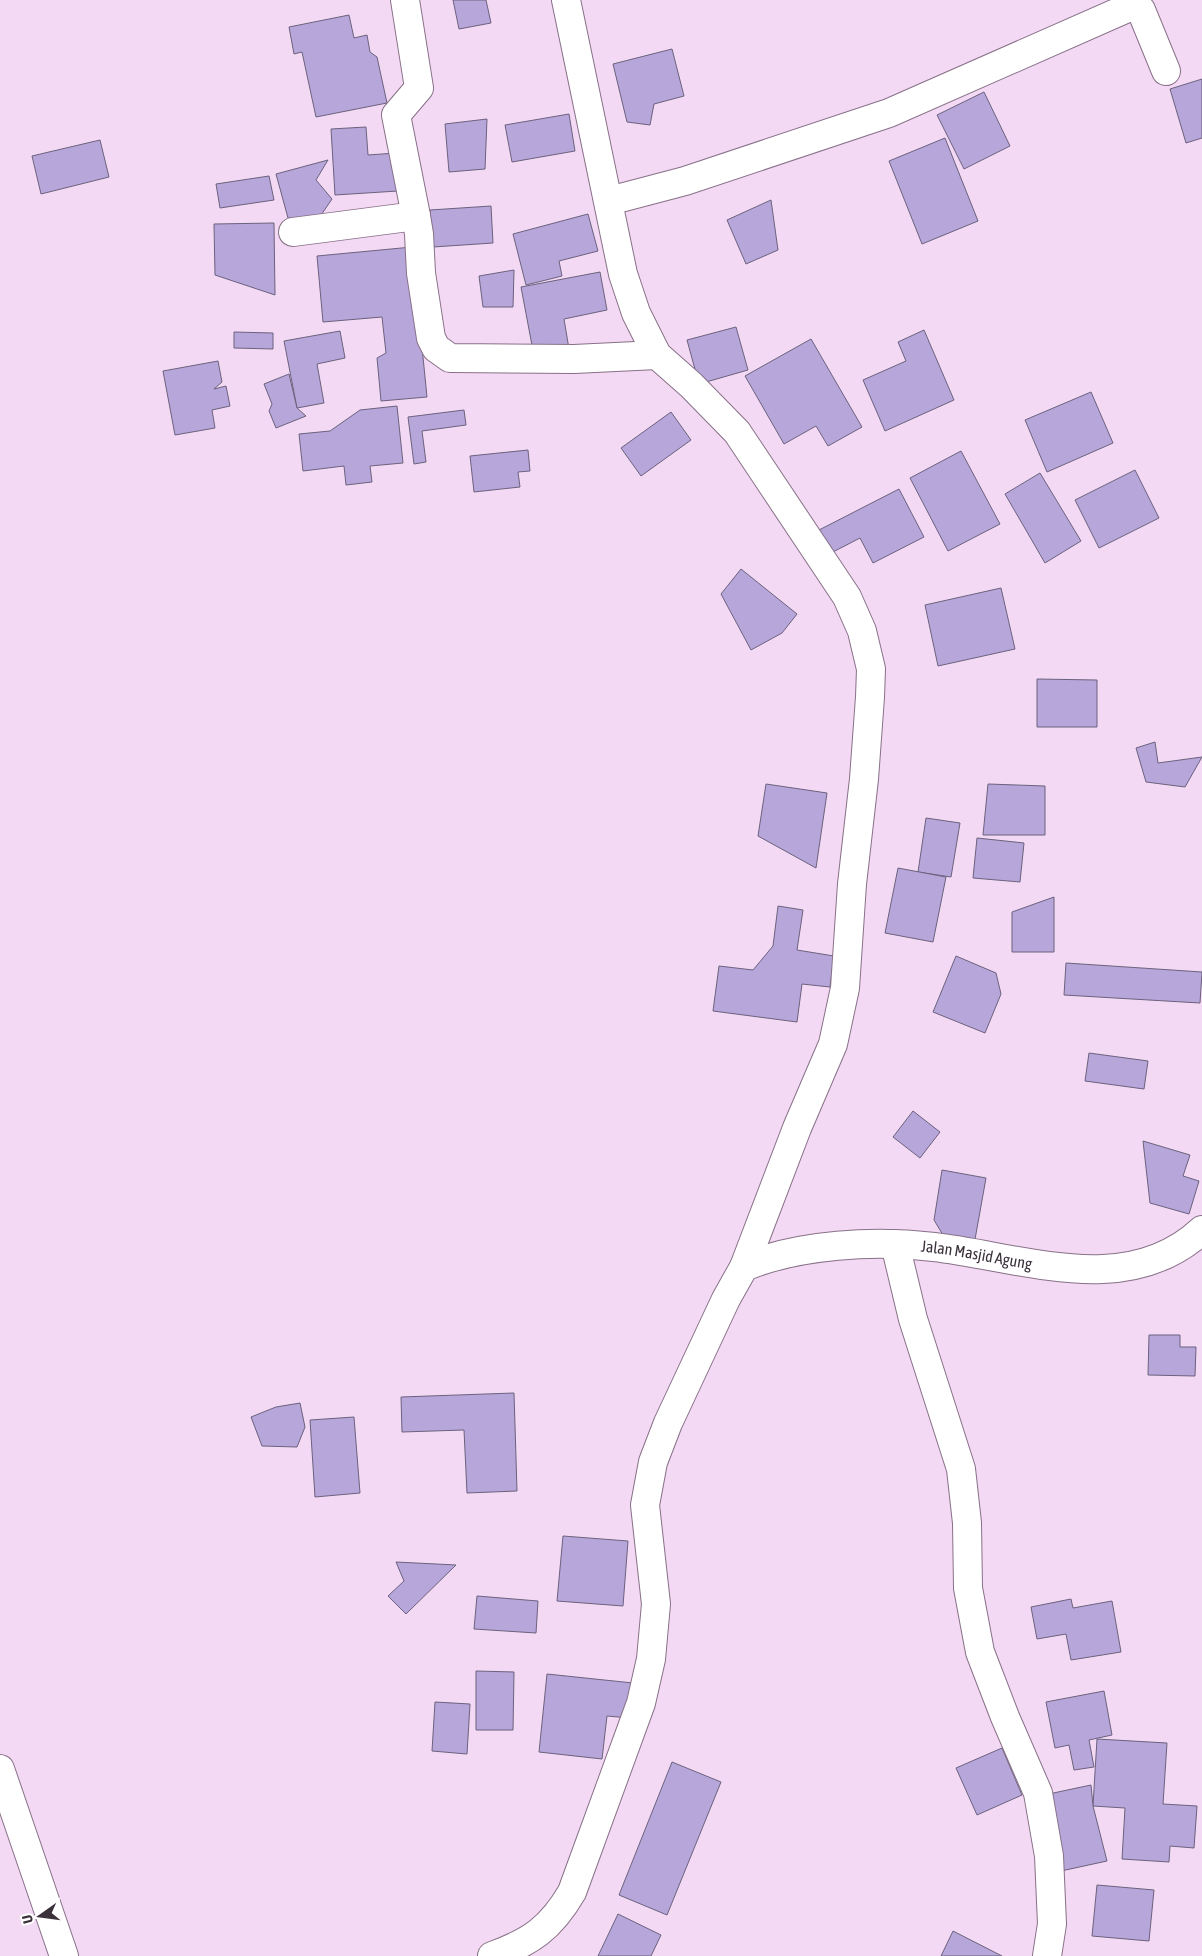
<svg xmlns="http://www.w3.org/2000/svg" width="1202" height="1956" viewBox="0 0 1202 1956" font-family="'Asap Condensed',sans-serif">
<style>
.building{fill:#b7a6d9;stroke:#6b627e}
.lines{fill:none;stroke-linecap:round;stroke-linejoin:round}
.street-casing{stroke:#887188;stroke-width:30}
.street{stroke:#fff;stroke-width:28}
.labels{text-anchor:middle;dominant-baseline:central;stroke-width:4;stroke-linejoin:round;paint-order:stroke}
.street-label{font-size:16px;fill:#3b313b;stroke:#fff}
</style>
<rect width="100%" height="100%" fill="#f3d9f4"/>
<g class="building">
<polygon points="453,0 486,0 491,23 459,29"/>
<polygon points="349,15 354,38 367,35 370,52 377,57 387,103 316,117 302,52 294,54 289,27"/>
<polygon points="672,49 684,96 654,104 650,125 627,122 613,64"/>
<polygon points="1202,79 1202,138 1186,143 1170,89"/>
<polygon points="984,92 1010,146 964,169 937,115"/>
<polygon points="569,114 575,151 512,162 505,125"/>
<polygon points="487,119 485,169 449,172 445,124"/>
<polygon points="366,127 368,155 396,153 398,191 335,195 331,129"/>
<polygon points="945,138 978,221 922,244 889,161"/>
<polygon points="100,140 109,177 41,194 32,156"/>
<polygon points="328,160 316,180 332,199 317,221 288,218 276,174"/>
<polygon points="269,176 274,200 220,208 216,184"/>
<polygon points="771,200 778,250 746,264 727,220"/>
<polygon points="491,206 493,243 433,247 430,210"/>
<polygon points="588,214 598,251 559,261 562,276 526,285 513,234"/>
<polygon points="274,223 275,295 215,275 214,224"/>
<polygon points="412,247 427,397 381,401 377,358 386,353 382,317 323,322 317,256"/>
<polygon points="514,270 513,307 483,307 479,276"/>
<polygon points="600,272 607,310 564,319 569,349 534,356 521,287"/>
<polygon points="736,327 748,370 699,384 687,340"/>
<polygon points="924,330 954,400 885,431 863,380 906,361 898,342"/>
<polygon points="340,331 345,358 317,364 324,403 297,408 284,341"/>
<polygon points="234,332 273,333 273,349 234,348"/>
<polygon points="811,339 862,427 828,446 816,426 784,444 745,376"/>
<polygon points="218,361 222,382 214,389 226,386 230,406 212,410 215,428 175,435 163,371"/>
<polygon points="289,374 297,408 306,416 276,428 269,411 272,404 264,384"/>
<polygon points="1091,392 1113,443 1047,472 1025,420"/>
<polygon points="397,406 403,463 370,466 372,482 346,485 344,466 303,471 299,434 330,431 360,410"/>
<polygon points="464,410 466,425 422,431 426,462 414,464 408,417"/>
<polygon points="671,412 691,440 641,476 621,448"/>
<polygon points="528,450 530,471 518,472 520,487 474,492 470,456"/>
<polygon points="961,451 1000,524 948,551 910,478"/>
<polygon points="1135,470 1159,518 1099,548 1075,500"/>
<polygon points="1040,473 1081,541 1045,563 1005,494"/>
<polygon points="899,489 924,537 873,563 860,538 831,553 819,530"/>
<polygon points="741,569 797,614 782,633 751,650 721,594"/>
<polygon points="1001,588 1015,649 938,666 925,605"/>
<polygon points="1037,679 1097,680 1097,727 1037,727"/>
<polygon points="1155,742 1158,763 1202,757 1185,787 1146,782 1136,748"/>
<polygon points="766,784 827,793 816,868 758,836"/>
<polygon points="988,784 1045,786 1045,835 983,835"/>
<polygon points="926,818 960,823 951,877 918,872"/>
<polygon points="977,838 1024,843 1020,882 973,878"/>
<polygon points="898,868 946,877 933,942 885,933"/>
<polygon points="1054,897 1054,952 1012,952 1012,912"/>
<polygon points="778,906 803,910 797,950 834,956 830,987 802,984 797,1022 713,1011 719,966 753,970 773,946"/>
<polygon points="956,956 996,973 1001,994 985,1033 933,1012"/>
<polygon points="1066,963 1202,972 1200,1003 1064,995"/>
<polygon points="1089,1053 1148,1061 1144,1089 1085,1081"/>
<polygon points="913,1111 940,1132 920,1158 893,1137"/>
<polygon points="1143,1141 1190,1155 1183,1176 1199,1181 1189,1214 1150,1203"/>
<polygon points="942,1170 986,1178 974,1245 946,1240 934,1220"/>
<polygon points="1149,1335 1180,1335 1180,1347 1196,1347 1195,1376 1148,1375"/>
<polygon points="514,1393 517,1491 467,1493 464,1430 402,1432 401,1397"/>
<polygon points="300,1403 305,1427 297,1447 262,1446 251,1417 276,1407"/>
<polygon points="354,1417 360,1493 315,1497 310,1420"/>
<polygon points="563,1536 628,1541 623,1606 557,1601"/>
<polygon points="396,1562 456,1565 406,1614 388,1596 404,1581"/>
<polygon points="477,1596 538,1601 536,1633 474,1629"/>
<polygon points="1071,1599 1073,1608 1112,1601 1121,1652 1071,1660 1066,1634 1037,1639 1031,1607"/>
<polygon points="476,1671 514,1672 513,1730 476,1730"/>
<polygon points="547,1674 633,1683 629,1718 607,1716 602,1759 539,1752"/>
<polygon points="1104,1691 1112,1735 1089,1740 1094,1767 1074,1770 1069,1745 1055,1748 1046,1702"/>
<polygon points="435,1702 470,1704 467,1754 432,1751"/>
<polygon points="1097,1739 1167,1743 1163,1804 1197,1806 1194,1848 1170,1846 1169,1862 1122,1859 1125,1808 1093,1806"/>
<polygon points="1002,1748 1022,1795 977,1815 956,1768"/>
<polygon points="672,1762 721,1782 667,1915 619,1895"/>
<polygon points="1091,1785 1093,1806 1107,1861 1061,1871 1044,1795"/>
<polygon points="1097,1885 1154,1890 1149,1941 1092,1936"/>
<polygon points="618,1914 661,1935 651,1956 598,1956"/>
<polygon points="953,1931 1002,1956 941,1956"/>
</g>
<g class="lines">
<g class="street-casing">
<g id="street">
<polyline points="405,0 419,88 396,115 416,216"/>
<polyline points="609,201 685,181 889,113 1132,6 1141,10 1166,71"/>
<polyline points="293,232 416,216 419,234 421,273 431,338 436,348 450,358 574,359 657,355"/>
<polyline points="895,1244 913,1319 961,1469 967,1523 968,1588 980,1652 1005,1717 1038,1793 1049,1856 1052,1924 1047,1956"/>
<path id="s1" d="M744,1267C799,1244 875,1240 934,1247C1022,1257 1127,1300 1202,1230"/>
<polyline points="0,1769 64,1956"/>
<path d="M492,1956C531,1942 551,1928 572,1892L641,1703L651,1659L656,1604L645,1505L653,1462L668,1423L726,1299L744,1267L797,1128L833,1044L845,988L852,884L864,779L870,697L871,669L862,631L847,597L737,432L691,385L657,355L636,313L623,274L566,0"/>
</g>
</g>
<use href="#street" class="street"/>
</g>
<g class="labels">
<g class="street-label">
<text stroke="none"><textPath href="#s1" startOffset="236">Jalan Masjid Agung</textPath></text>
</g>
</g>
<g transform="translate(40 1916) rotate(256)" stroke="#ffffff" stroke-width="4" paint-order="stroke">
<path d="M0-4L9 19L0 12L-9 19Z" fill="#3b313b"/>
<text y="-8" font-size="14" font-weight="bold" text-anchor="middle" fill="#3b313b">U</text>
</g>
</svg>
